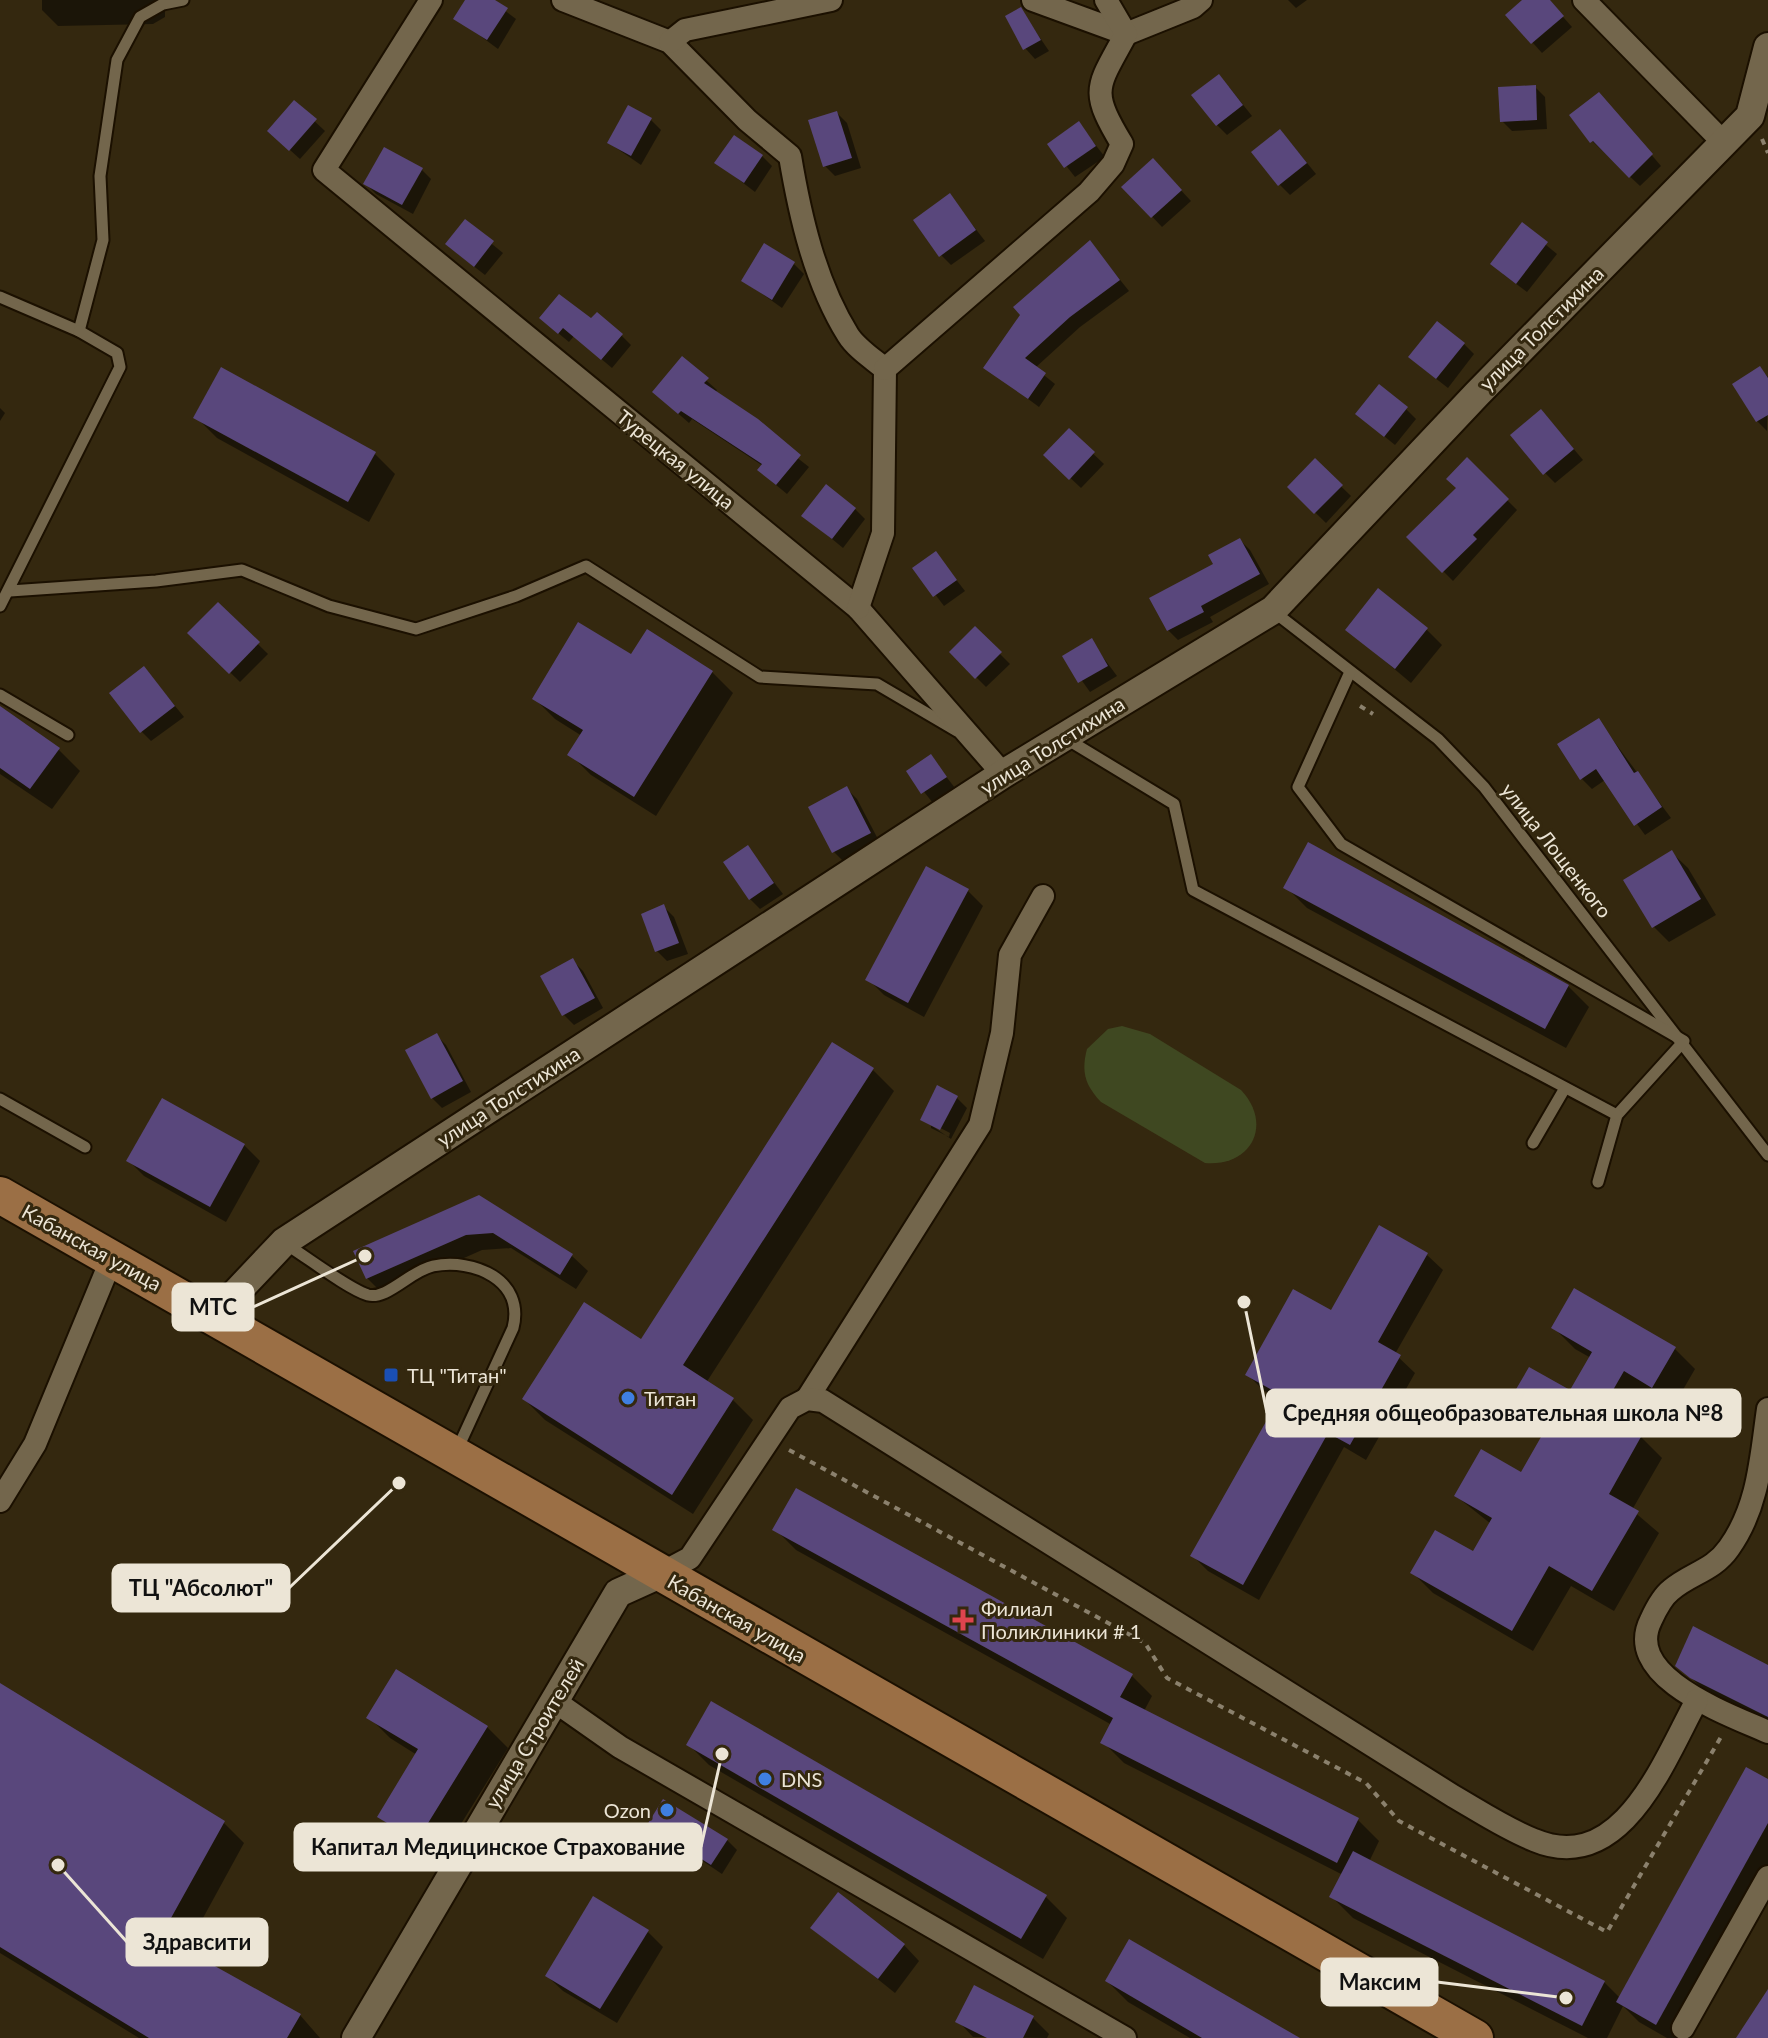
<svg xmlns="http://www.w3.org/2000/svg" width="1768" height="2038" viewBox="0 0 1768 2038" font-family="Lato,sans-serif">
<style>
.green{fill:#3f4821}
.shadow{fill:#0007;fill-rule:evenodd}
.building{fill:#59477c}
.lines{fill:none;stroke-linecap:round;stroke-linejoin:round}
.service-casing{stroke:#1b1000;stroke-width:15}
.minor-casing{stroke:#1b1000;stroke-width:26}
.tertiary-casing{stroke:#1b1000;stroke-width:32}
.primary-casing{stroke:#1b1000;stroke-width:40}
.path{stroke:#8b816d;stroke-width:4;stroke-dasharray:6 6;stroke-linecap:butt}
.service{stroke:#73664c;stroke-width:11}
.minor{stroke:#73664c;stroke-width:22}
.tertiary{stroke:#73664c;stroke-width:28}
.primary{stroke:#9b6f45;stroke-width:36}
.transit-dot{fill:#1a4fb4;stroke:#34280f;stroke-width:3}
.shop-dot{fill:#3f7fe0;stroke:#34280f;stroke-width:3}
.health-dot{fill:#e0444e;stroke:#34280f;stroke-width:3}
.labels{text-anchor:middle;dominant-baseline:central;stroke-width:6;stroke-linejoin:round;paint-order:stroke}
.street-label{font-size:20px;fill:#ece5d6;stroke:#34280f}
.poi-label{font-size:20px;fill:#ece5d6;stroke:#34280f;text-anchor:start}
.leader{fill:none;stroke:#ece5d6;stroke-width:3}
.callout-dot{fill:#ece5d6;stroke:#34280f;stroke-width:3}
.callout{fill:#ece5d6;stroke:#ece5d6;stroke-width:3}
.callout-label{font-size:22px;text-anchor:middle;font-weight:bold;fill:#111}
</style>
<rect width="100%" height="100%" fill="#34280f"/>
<path class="green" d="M1122,1026L1150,1034L1241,1090C1273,1124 1252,1167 1205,1163L1101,1102C1085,1085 1081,1072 1087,1049L1108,1029Z"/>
<g class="shadow">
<polygon points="42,0 165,0 165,17 153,24 58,26 42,10"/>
<polygon points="467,0 491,0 516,19 498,49 456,18"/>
<polygon points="1288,0 1307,0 1296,8"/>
<polygon points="1525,0 1548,0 1572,27 1542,53 1508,15"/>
<polygon points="1021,10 1049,51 1035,59 1025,48"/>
<polygon points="1229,87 1252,116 1227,135 1217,125"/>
<polygon points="1535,87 1545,97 1547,129 1512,131 1502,121"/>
<polygon points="295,103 325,131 300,159 280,141"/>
<polygon points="1609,105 1661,166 1640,186 1592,141"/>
<polygon points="837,113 847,123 861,168 835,176 825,166"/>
<polygon points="651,120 661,130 641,165 609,143"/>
<polygon points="1079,124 1105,157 1075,177 1049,144"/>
<polygon points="1290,142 1316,174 1290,195 1280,185"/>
<polygon points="762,156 772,166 755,192 717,163"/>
<polygon points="421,169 431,179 413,214 376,194 366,184"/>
<polygon points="1163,171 1191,201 1162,227 1124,187"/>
<polygon points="950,196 985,241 951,265 941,255"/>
<polygon points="465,222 503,253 485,275 458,254"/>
<polygon points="1522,225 1557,254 1527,292 1503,274"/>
<polygon points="1090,242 1129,291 1080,327 1035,368 1055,384 1039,407 986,368"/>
<polygon points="794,264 804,274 782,308 743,280"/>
<polygon points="591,321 621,335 631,345 612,368 574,336 569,342 552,328"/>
<polygon points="1464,344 1474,354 1448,388 1421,367"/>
<polygon points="682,359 717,390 715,393 809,467 787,494 770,480 763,466 692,419 689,423 665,402"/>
<polygon points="1760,369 1768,377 1767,431 1757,421"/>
<polygon points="0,408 5,413 0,421"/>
<polygon points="1406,409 1416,419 1395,445 1368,423"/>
<polygon points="196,417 374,453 395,474 369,522 217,438"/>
<polygon points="1551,422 1583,460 1555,483 1545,473"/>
<polygon points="1069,431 1104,464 1081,488 1046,455"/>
<polygon points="1467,460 1517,510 1453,581 1409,537 1459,489"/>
<polygon points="1315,461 1351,496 1326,523 1289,487"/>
<polygon points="855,509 865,519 843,548 803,515"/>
<polygon points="1240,540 1250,550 1269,584 1210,617 1213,622 1178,640 1168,630 1216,565"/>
<polygon points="936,554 965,591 944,606 915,568"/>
<polygon points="218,605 268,654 240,682 190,633"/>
<polygon points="975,629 1010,664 986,687 951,652"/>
<polygon points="1348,630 1427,630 1442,645 1411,683"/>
<polygon points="1091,641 1117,676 1090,692 1065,657"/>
<polygon points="631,657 712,672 733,693 656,816 591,775 570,754 582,736 555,719 534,698"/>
<polygon points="144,668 184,717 151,741 141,731"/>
<polygon points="0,712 59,750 80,771 52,809 0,774"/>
<polygon points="1598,720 1671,818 1645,835 1605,780 1592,789 1582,779"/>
<polygon points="931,757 955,788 933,803 908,772"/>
<polygon points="847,789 857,799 880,843 844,862 834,852"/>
<polygon points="748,848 783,894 760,909 750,899"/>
<polygon points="1672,853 1688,868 1716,915 1669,942 1654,927"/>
<polygon points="1286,887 1568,986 1589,1007 1566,1048 1307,908"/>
<polygon points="968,891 983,906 924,1017 884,995 868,979"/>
<polygon points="664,907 674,917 688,954 667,961 657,951"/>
<polygon points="573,961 583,971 603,1008 574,1025 564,1015"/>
<polygon points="436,1035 446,1045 471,1092 442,1108 432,1098"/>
<polygon points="873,1070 894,1091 706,1383 732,1399 753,1420 693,1514 545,1420 524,1399 642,1342"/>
<path d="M957,1098L967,1108L951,1139L922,1119ZM931,1123L950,1133L949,1137L931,1128Z"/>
<polygon points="244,1145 260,1161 226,1222 144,1176 129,1161"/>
<polygon points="479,1197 572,1256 588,1271 576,1289 511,1248 482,1250 383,1294 367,1278"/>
<polygon points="1427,1255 1443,1270 1395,1354 1415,1373 1366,1460 1344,1447 1259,1600 1208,1571 1193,1556 1281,1400 1263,1390 1247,1374 1332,1313"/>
<polygon points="1554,1328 1674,1348 1695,1369 1673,1407 1645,1391 1624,1427 1641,1437 1662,1458 1632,1510 1659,1533 1614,1611 1571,1586 1533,1651 1433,1593 1412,1572 1473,1554 1491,1524 1456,1496 1522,1475 1544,1437 1529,1429 1508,1408 1571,1393 1591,1358 1575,1349"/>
<polygon points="775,1529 1131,1675 1152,1696 1144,1711 1358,1820 1379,1841 1369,1862 1604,1982 1620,1998 1768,1781 1768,1882 1681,2038 1667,2038 1639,2022 1623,2006 1607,2038 1588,2038 1353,1918 1332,1897 1343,1875 1124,1763 1103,1742 1112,1725 796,1550"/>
<polygon points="1694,1629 1768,1668 1768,1727 1713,1698 1676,1664"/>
<polygon points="0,1685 223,1822 244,1843 185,1951 300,2015 320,2038 139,2038 0,1953"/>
<polygon points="369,1717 487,1727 508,1748 438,1861 400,1837 379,1816 417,1755 390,1738"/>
<polygon points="688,1744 1046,1897 1067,1918 1043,1959 709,1765"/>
<polygon points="649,1825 727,1840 737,1850 722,1874"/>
<polygon points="813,1927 904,1945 919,1961 895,1993"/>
<polygon points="648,1932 663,1947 617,2023 563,1991 547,1976"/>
<polygon points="1107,1981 1296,2038 1190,2038 1128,2002"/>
<polygon points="975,1988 1033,2018 1049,2034 1047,2038 973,2037 958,2021"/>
</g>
<g class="building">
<polygon points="465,0 495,0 508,8 487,40 453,19"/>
<polygon points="1522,0 1550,0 1564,16 1531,44 1505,15"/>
<polygon points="1021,7 1041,40 1023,50 1005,16"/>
<polygon points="1219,74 1243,105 1216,126 1191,95"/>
<polygon points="1536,85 1537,120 1500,122 1498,87"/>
<polygon points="1599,92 1653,154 1629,178 1593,141 1590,143 1569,115"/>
<polygon points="294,100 317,119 289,151 267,131"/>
<polygon points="628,105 652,118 631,156 607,143"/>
<polygon points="837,111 852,158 823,167 808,120"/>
<polygon points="1079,121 1096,146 1064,168 1047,144"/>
<polygon points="1280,129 1307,163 1278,186 1251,152"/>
<polygon points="734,135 763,155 744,183 714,163"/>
<polygon points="384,147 423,168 402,205 363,184"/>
<polygon points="1153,158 1182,190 1151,218 1121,187"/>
<polygon points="950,193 976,230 939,257 913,220"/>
<polygon points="465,219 494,241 474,267 445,244"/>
<polygon points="1522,222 1548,242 1516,284 1490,264"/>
<polygon points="1090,240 1120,280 1070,317 1025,358 1046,373 1028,399 983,368 1020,315 1013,307"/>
<polygon points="764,243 795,262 772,300 741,281"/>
<polygon points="559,294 591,318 597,312 623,334 601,360 563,328 558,334 539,318"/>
<polygon points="1437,321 1465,343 1436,379 1408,357"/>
<polygon points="682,356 709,378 704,383 758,419 801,455 776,485 757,470 762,464 681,411 678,414 652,392"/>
<polygon points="1760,366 1768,378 1768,415 1756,422 1732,384"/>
<polygon points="221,367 376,452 348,502 193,418"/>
<polygon points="1379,384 1408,407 1384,437 1355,414"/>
<polygon points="1541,409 1574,449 1543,475 1510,435"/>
<polygon points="1069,428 1095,452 1069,480 1043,455"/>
<polygon points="1467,457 1509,499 1473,535 1477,539 1442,573 1406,537 1456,488 1446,479"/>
<polygon points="1315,458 1343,485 1314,514 1287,487"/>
<polygon points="826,484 856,508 832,539 801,516"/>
<polygon points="1240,538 1260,574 1201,606 1204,612 1167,631 1149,598 1213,564 1208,555"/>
<polygon points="936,551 957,580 933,597 912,568"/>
<polygon points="1378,588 1428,628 1395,669 1345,630"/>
<polygon points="218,602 260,642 229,674 187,633"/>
<polygon points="578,622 631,654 647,629 713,671 634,797 567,755 583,730 532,699"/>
<polygon points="975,626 1002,652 975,679 949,652"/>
<polygon points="1092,638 1108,666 1078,683 1062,656"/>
<polygon points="144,666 175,706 140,733 109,693"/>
<polygon points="0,706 60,748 30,789 0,768"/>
<polygon points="1599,718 1634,773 1638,771 1662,807 1634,826 1596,769 1580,780 1557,744"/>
<polygon points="931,754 947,777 921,794 906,771"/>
<polygon points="847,786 871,833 832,853 808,807"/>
<polygon points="1308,842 1569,985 1545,1029 1283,888"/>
<polygon points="748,845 774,883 749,900 723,862"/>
<polygon points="1672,850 1701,899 1652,928 1623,880"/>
<polygon points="926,866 969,889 908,1003 865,980"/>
<polygon points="664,904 679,943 655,952 641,914"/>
<polygon points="573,958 595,998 562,1016 540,976"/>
<polygon points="437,1033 463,1081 431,1099 405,1050"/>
<polygon points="832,1042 874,1068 683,1365 734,1398 672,1495 522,1399 584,1302 641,1339"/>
<polygon points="937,1085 958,1096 940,1130 920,1120"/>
<polygon points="162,1098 245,1144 210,1207 126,1161"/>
<polygon points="479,1195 573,1254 560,1275 493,1233 466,1235 366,1279 353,1251"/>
<polygon points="1379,1225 1428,1253 1378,1342 1401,1355 1350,1445 1328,1433 1243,1585 1190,1556 1281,1395 1245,1375 1293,1289 1331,1310"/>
<polygon points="1574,1288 1676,1347 1652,1388 1624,1371 1601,1411 1642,1435 1609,1494 1639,1511 1592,1591 1549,1566 1512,1631 1410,1573 1435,1530 1473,1551 1492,1518 1454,1496 1481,1449 1521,1472 1545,1430 1505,1408 1529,1367 1570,1390 1592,1352 1551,1328"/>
<polygon points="796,1488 1133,1674 1120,1697 1359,1818 1337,1863 1100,1743 1113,1718 772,1530"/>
<polygon points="1693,1626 1768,1665 1768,1717 1690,1678 1675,1666"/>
<polygon points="396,1669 488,1726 417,1841 377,1817 418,1749 366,1718"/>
<polygon points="0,1683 225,1821 161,1936 301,2014 287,2038 149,2038 0,1947"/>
<polygon points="711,1701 1047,1895 1021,1939 686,1745"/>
<polygon points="1746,1767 1768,1779 1768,1823 1656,2025 1616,2002"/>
<polygon points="663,1799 728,1839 711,1865 647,1825"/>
<polygon points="1353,1851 1605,1981 1582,2026 1329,1897"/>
<polygon points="838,1892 905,1944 878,1979 810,1928"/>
<polygon points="593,1896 649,1930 600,2009 545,1976"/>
<polygon points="1129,1939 1300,2038 1202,2038 1105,1981"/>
<polygon points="974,1985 1034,2016 1023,2038 987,2038 955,2022"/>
<polygon points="1768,1989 1768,2038 1736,2038"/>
</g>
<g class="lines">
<g class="service-casing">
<g id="service">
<polyline points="0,297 79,331 103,240 100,176 117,60 140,17 163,4 183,0"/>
<polyline points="10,591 156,581 242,570 329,606 416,629 516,596 586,566 760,677 877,684 957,731"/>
<polyline points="0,606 120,367 117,353 79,331"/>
<polyline points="1273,611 1438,739 1484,787 1768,1155"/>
<polyline points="1350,672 1298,787 1341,844 1684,1041 1617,1115 1598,1182"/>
<polyline points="0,695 68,735"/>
<polyline points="1065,738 1174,804 1193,890 1617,1115"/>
<polyline points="0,1099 85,1147"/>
<polyline points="1533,1143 1565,1088"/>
<path d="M284,1243C304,1255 348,1289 368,1295C387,1300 410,1271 433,1266C474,1258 525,1280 513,1328L457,1450"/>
</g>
</g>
<g class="minor-casing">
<g id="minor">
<polyline points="431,0 324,170 858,608 1003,774"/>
<path d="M563,0L670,42L747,120L790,156C800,216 815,282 848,335C856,348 873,359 885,369L883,533L858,608"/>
<polyline points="1033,0 1126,34 1193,7 1201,0"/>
<polyline points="1584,0 1724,143"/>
<polyline points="670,42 685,30 831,0"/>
<path d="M885,369L1089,192L1113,164L1122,144C1089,89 1097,88 1126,34L1106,0"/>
<polyline points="807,1399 980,1125 1002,1033 1010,955 1043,896"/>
<path d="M1768,1409C1761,1457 1759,1506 1729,1548C1713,1571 1691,1573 1671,1590C1662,1597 1656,1609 1651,1620C1622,1677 1728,1714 1768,1732"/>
<polyline points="0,1501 35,1444 112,1258"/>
<path d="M660,1574L690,1558L790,1408L807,1399L823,1401L1453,1796C1479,1811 1506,1829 1534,1840C1622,1877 1664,1760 1697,1700"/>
<polyline points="553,1700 620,1747 1125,2038"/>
<polyline points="1683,2028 1768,1877"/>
</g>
</g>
<g class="tertiary-casing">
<g id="tertiary">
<polyline points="214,1316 284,1242 1003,774 1273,610 1477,394 1750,116 1768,47"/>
<polyline points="356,2038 618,1593 660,1574"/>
</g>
</g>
<g class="primary-casing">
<polyline id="primary" points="0,1195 1475,2038"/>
</g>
<g class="path">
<polyline points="1762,139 1768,153"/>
<polyline points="1360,706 1373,714"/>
<polyline points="789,1450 1145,1643 1167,1678 1366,1783 1399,1821 1607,1932 1721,1737"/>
</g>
<use href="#service" class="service"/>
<use href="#minor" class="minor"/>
<use href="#tertiary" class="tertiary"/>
<use href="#primary" class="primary"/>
</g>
<rect class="transit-dot" x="383" y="1367" width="16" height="16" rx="4"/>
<g class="shop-dot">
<circle cx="628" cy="1398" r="8"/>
<circle cx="765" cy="1779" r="8"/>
<circle cx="667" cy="1810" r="8"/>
</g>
<path class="health-dot" d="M959 1608h8v8h8v8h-8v8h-8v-8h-8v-8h8z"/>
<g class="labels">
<g class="street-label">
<text transform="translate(1541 328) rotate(-45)">улица Толстихина</text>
<text transform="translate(676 459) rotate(39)">Турецкая улица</text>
<text transform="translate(1052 745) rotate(-32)">улица Толстихина</text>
<text transform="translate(1557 850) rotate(52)">улица Лощенкого</text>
<text transform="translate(508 1096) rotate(-33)">улица Толстихина</text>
<text transform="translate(92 1247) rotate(29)">Кабанская улица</text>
<text transform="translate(737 1618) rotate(30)">Кабанская улица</text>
<text transform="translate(534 1733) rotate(-59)">улица Строителей</text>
</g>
<g class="poi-label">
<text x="407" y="1375">ТЦ "Титан"</text>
<text x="644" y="1398">Титан</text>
<text x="981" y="1608">Филиал<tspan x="981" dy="23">Поликлиники # 1</tspan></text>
<text x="781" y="1779">DNS</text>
<text x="651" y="1810" text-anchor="end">Ozon</text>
</g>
</g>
<path class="leader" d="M365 1256L253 1307M1244 1302L1267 1413M399 1483L289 1588M722 1754L701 1847M58 1865L127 1942M1566 1998L1437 1982"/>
<g class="callout-dot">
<circle cx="365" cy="1256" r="8"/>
<circle cx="1244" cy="1302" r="8"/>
<circle cx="399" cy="1483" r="8"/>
<circle cx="722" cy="1754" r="8"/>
<circle cx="58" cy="1865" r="8"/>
<circle cx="1566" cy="1998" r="8"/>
</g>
<g class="callout">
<rect x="173" y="1284" width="80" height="46" rx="8"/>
<rect x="1267" y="1390" width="473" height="46" rx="8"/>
<rect x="113" y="1565" width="176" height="46" rx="8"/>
<rect x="295" y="1824" width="406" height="46" rx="8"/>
<rect x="127" y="1919" width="140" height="46" rx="8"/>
<rect x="1322" y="1959" width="115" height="46" rx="8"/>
</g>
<g class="callout-label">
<text x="213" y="1315">МТС</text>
<text x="1503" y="1421">Средняя общеобразовательная школа №8</text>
<text x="201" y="1596">ТЦ "Абсолют"</text>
<text x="498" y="1855">Капитал Медицинское Страхование</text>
<text x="197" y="1950">Здравсити</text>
<text x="1380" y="1990">Максим</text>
</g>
</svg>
